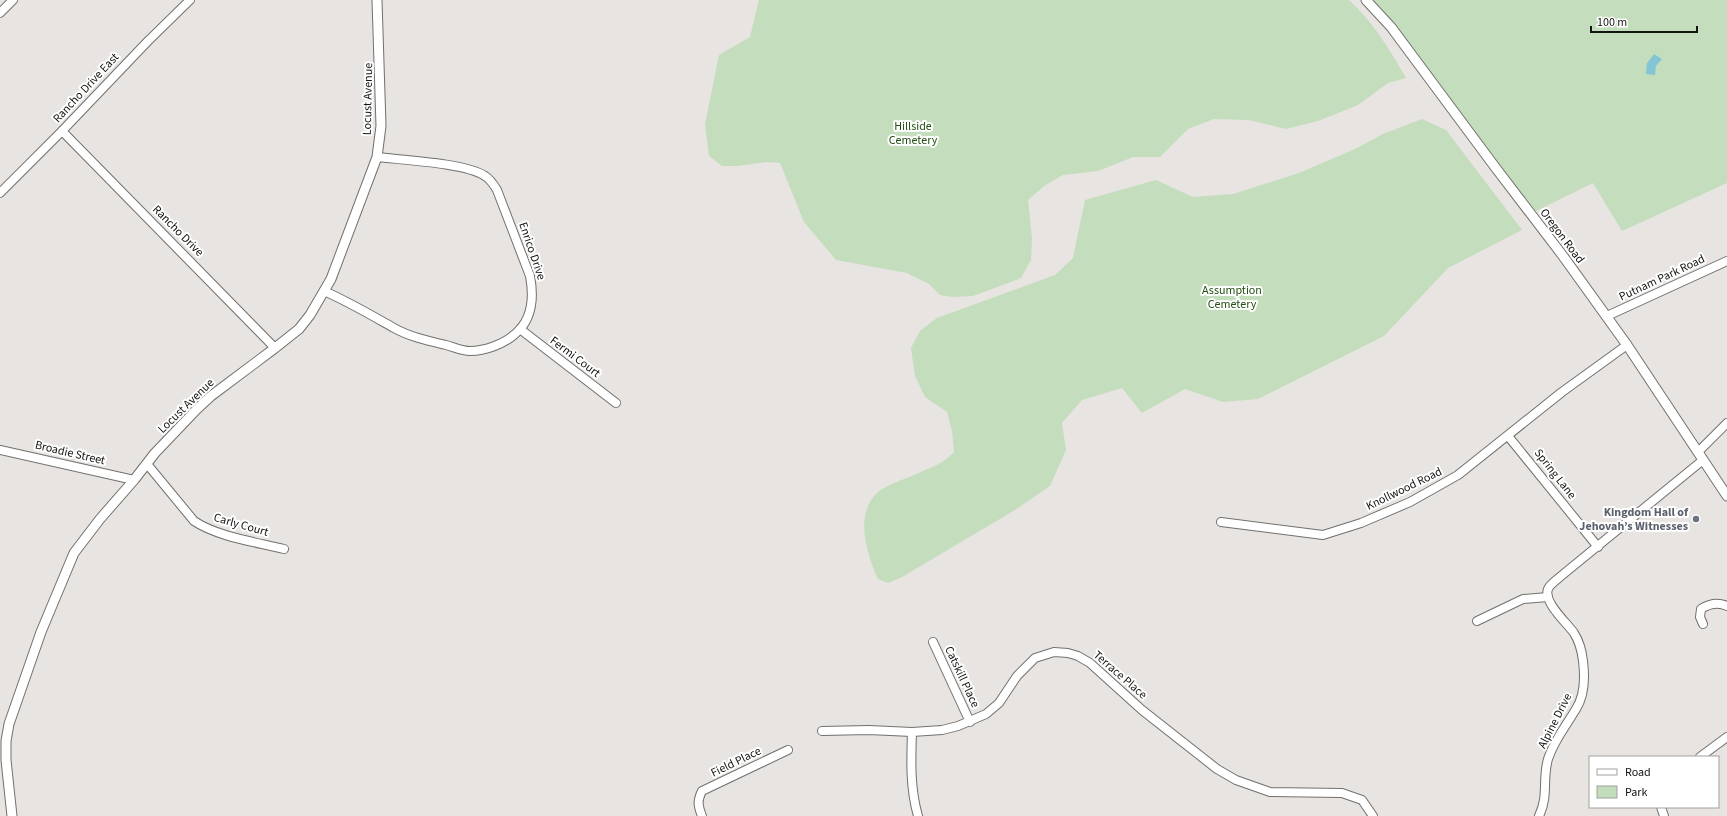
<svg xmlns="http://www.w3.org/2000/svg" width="1727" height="816" viewBox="0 0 1727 816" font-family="'Source Sans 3',sans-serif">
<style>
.green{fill:#c4ddbc}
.water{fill:#84c5d5}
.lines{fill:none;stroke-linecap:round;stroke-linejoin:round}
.minor-casing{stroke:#72706d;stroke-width:10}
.tertiary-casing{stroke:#72706d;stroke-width:11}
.minor{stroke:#fff;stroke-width:8}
.tertiary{stroke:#fff;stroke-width:9}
.worship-dot{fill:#6b7280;stroke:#fff;stroke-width:1.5}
.labels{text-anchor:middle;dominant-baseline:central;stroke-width:4;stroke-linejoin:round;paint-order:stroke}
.street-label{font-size:12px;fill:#131311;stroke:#fff}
.park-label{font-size:12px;fill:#234d12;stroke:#fff}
.worship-label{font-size:12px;font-weight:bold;fill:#5b616d;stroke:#fff;text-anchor:end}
</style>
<rect width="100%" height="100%" fill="#e7e4e1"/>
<g class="green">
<path d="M759,0H1349C1373,22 1390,50 1406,78L1388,83L1358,105L1318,121L1286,129L1249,120L1214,119L1188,129L1160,157H1133L1098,171L1063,175L1044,186L1028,200L1032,238L1031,260L1021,278L973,296L953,297L940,295L929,284L907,273L836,260L804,222L780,163L766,162L737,166H722L709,156L705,124L719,55L750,37Z"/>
<polygon points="1368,0 1727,0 1727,183 1622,231 1593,183 1530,214"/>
<path d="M1422,119L1446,130L1522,230L1448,268L1384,336L1258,399L1223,402L1185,389L1142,413L1122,388L1082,400L1062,423L1066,450L1050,486L1015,510L902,577L888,583L878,579C867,554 854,515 877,493C883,486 911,477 921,472C934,466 944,463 954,452L952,431L947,412L925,397L915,376L911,348L920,331L937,318L1055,275L1073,258L1085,200L1156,180L1193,197L1233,194L1299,173L1355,149L1383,134Z"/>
</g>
<polygon class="water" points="1654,54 1662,59 1656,66 1655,75 1646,74 1647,63"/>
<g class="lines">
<g class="minor-casing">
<g id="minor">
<polyline points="0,13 13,0"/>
<polyline points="62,131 275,348"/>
<polyline points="0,193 62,131 148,41 190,0"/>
<path d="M324,291C349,302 371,315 394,328C410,337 429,341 446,345C454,347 462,351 470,351C485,351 504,344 515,334C533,319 534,297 530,276L497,190C494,185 490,179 485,176C466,163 402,160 377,157"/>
<polyline points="1607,316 1727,261"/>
<polyline points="520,329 616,403"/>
<polyline points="1508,436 1598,547"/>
<polyline points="0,450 134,480"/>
<polyline points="1698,452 1727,423"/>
<path d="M147,464L194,521C218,537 256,542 284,549"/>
<polyline points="1221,522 1323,535 1361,523 1410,502 1458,475 1562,392 1627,345"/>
<polyline points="1477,621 1523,599 1548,597"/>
<path d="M1703,624L1700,617L1701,609C1709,604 1718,602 1727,606"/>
<polyline points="933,642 970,722"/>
<polyline points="822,731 869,730 912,732 942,730 958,726 986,714 999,703 1017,676 1035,658 1054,652 1068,653 1078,656 1090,663 1142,710 1217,769 1236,780 1270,792 1342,793 1362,800 1373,816"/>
<path d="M912,732C911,761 910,788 918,816"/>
<polyline points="1700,757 1727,737"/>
<polyline points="1661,807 1664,816"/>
<path d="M702,816C698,806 697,801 702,791L788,750"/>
<path d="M1539,816C1549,795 1542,780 1548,759C1554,740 1566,726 1576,709C1585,695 1585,677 1583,661C1582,652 1579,641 1574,633C1567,623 1543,602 1548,589C1550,584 1557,580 1561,576L1703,460"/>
</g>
</g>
<g class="tertiary-casing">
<g id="tertiary">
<polyline points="1366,0 1391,27 1495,167 1563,256 1627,345 1727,496"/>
<polyline points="12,816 6,760 6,741 9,724 41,632 74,553 100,519 134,480 155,453 197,409 211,396 275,348 299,329 310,315 331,279 377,157 381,126 377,0"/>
</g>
</g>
<use href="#minor" class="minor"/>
<use href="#tertiary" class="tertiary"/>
</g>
<circle class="worship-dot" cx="1696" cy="519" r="4"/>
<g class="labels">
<g class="street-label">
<text transform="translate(86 88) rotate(-47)">Rancho Drive East</text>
<text transform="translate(368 99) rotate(-89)">Locust Avenue</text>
<text transform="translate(178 231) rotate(45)">Rancho Drive</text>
<text transform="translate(1562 236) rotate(53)">Oregon Road</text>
<text transform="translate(532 251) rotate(71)">Enrico Drive</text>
<text transform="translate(1662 278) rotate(-25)">Putnam Park Road</text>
<text transform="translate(575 357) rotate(37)">Fermi Court</text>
<text transform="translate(186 406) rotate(-44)">Locust Avenue</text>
<text transform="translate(70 453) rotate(13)">Broadie Street</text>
<text transform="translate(1555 474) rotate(52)">Spring Lane</text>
<text transform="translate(1404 489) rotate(-26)">Knollwood Road</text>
<text transform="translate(241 525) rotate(16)">Carly Court</text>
<text transform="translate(1120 675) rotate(41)">Terrace Place</text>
<text transform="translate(962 677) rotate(65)">Catskill Place</text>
<text transform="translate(1555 721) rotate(-63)">Alpine Drive</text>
<text transform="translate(736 762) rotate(-26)">Field Place</text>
</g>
<g class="park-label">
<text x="913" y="126">Hillside<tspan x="913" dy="14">Cemetery</tspan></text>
<text x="1232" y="290">Assumption<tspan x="1232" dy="14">Cemetery</tspan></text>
</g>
<g class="worship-label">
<text x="1688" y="512">Kingdom Hall of<tspan x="1688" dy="14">Jehovah’s Witnesses</tspan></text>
</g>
</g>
<rect x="1589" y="756" width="130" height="52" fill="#ffffff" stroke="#a1a1a0"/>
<rect x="1597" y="769" width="20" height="6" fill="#ffffff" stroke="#a1a1a0"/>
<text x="1625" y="776" font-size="12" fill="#131311">Road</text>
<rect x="1597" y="786" width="20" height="12" fill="#c4ddbc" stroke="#a1a1a0"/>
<text x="1625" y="796" font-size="12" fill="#131311">Park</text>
<path d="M1591 26v6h106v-6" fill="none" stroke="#131311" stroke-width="2"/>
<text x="1597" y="26" font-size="12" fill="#131311" stroke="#ffffff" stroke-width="3" paint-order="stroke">100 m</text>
</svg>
